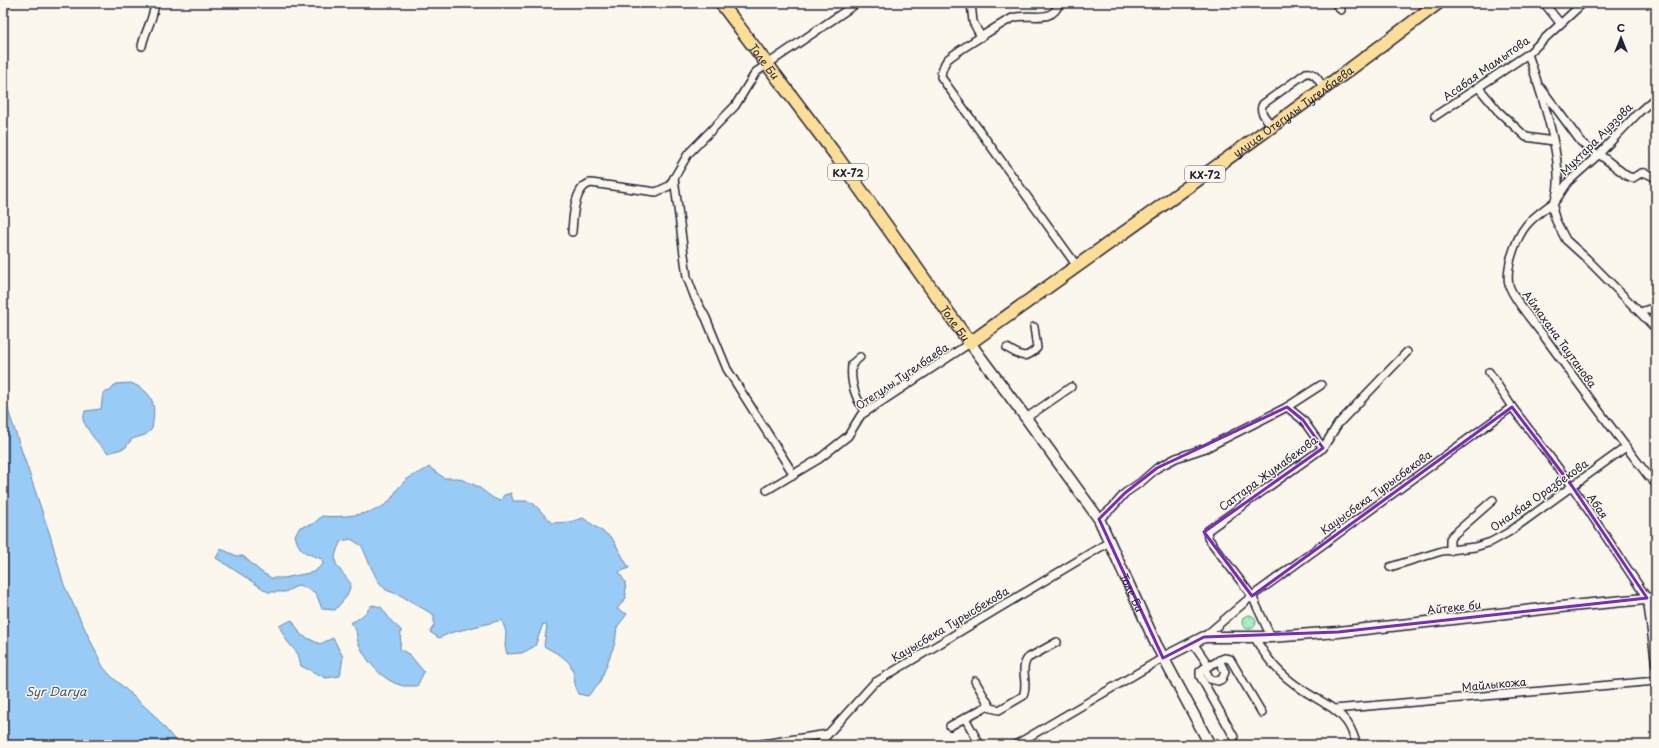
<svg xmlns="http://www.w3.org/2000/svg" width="1659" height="748" viewBox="0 0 1659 748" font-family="'Playpen Sans',sans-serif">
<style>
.grass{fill:url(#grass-dots);stroke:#648a7d}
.water{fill:#98cbf5;stroke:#6987ab}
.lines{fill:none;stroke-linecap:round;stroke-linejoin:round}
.street-casing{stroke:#22223b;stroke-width:10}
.secondary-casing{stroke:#22223b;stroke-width:13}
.primary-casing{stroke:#22223b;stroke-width:15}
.street{stroke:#fbf7ec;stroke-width:7}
.secondary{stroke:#fbf7ec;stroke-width:10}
.primary{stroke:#fdde96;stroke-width:12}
.marked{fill:none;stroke:#7b2cbf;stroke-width:3;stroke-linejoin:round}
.labels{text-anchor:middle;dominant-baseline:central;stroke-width:3;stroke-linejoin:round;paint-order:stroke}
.shield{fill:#fbf7ec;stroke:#636270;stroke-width:1}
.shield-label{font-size:10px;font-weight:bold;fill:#22223b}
.street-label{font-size:11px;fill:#22223b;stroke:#fbf7ec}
.water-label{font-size:12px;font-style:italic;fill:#455573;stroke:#fbf7ec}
</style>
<defs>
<pattern id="grass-dots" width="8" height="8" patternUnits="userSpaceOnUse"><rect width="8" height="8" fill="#a7f1bf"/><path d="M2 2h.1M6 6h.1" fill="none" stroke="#8fcea5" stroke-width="1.8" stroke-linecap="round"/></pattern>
</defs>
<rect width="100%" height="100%" fill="#fbf7ec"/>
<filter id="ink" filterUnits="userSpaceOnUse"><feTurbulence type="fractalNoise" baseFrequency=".025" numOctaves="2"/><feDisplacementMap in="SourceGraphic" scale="8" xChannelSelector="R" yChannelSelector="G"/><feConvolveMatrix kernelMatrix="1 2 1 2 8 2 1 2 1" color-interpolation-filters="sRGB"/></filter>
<g filter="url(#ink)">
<circle class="grass" cx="1249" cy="622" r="7"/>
<g class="water">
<polygon points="3,3 10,3 8,14 3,32"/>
<path d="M131,383C155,393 156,405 152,429L145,435L132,439L125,448L108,453C97,443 89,433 83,420L85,411L101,409L103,393L110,391L116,384Z"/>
<polygon points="3,395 50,535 64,585 103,667 110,675 154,715 179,745 3,745"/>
<path d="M429,467L444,478H458L477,486L493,498L500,501L504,495L511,493L513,501H528L534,504L552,523L570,522L583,518L612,538L629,568L619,572L625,582L626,598L617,609L627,614L617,627L615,643L600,682L588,696L578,694C574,685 575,677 572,668C568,657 553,652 544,646L547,625L543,624L535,646L522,653L507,654L505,646L506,632L502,620L450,633L439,638L430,632L434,625V615L400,595L386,590L378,581L370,565L362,546L351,539L341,541C329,565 337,564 351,584L347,596L335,610L322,609L316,593L299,585L285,592H268L216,558L221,549L237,556H243L260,571L271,578H284L314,572L323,564L322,559C306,553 299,553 295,535L300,527L313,524L322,516C339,518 371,515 385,505C393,499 396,489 403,483C410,475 421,473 429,467Z"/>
<path d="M372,605L381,607L392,622L401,630L400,649L410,655L424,672L417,686C413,686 408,686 404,686C383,682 366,661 358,642C355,632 359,631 350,623C360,619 365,614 372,605Z"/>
<polygon points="292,620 301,635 320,644 333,638 343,657 340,676 326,678 301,666 298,654 287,641 279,626"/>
</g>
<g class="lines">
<g class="street-casing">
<g id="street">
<polyline points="971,3 973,22 981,37"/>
<path d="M1059,3C1053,25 1028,12 1013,18C1005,21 951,55 947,60C944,64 941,72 941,77L1077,266"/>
<polyline points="1335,3 1341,10"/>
<polyline points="1544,3 1560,23"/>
<path d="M142,46C145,31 154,18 155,3"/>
<path d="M1528,54C1539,87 1569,171 1554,202C1529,220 1520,227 1511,258C1509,266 1507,277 1509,285C1513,299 1534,323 1543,335C1578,383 1613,430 1649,477L1656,484"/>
<polyline points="1479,88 1498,111 1526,137 1553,141"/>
<polyline points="1541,88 1581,142 1597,156"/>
<polyline points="1435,116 1528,54 1583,3"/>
<path d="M1272,126C1267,119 1258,112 1263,104L1306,73C1315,71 1320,83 1324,89"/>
<path d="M1599,154L1627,176L1633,178C1646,169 1644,173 1656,178"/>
<polyline points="1556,200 1568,182 1597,156 1638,113 1656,97"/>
<polyline points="1554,202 1553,211 1556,221 1566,240 1586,258 1656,329"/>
<path d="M572,232C573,218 574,186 591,183L656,192L669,186L674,178"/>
<polyline points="1640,312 1656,307"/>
<path d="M1007,348C1020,355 1025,361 1037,348L1034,327"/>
<path d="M860,357L852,364C850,383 855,397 865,412"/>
<polyline points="1489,372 1512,407 1572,486 1647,598 1656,666"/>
<polyline points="1287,407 1303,420 1323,448"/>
<polyline points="1026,418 1071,387"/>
<polyline points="794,475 727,369 706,318 695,298 687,277 674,178 688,154 735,106 756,72 857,3"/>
<polyline points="767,490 819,459 848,436 861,415 970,343"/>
<polyline points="1099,519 1112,508 1125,493 1141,482 1157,468 1176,458 1206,448 1287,407 1321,385"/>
<polyline points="1450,551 1450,539 1452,536 1493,500"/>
<polyline points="1390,567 1442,551 1475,547 1491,542 1509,532 1626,447"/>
<polyline points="1204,637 1252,596 1512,407"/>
<polyline points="1271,637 1252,596 1208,538 1207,531 1323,448 1338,424 1407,352"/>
<path d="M1255,638C1268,661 1280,675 1303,690C1317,700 1334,706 1345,720C1351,726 1354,737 1357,745"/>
<polyline points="1193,643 1209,666 1224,658 1230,659 1262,713"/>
<polyline points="1209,666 1200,671 1200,676 1234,737"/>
<polyline points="1204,668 1210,679 1218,681 1222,679 1225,672 1219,660"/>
<path d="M975,681L991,708L999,710L1023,696C1029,684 1019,668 1028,658L1057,642"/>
<polyline points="1334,709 1656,681"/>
<polyline points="965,718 980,745"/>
<polyline points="950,726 989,705"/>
<polyline points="755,745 828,734"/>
<polyline points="819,745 828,734 874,683 1109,542"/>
<polyline points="1015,745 1163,658"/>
</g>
</g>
<g class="secondary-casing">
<g id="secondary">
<path id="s1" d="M970,343L1026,418L1099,519L1156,644L1210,745"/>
<polyline points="1163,658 1204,637 1271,637 1338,632 1560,607 1656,598"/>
</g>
</g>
<g class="primary-casing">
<g id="primary">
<path id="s2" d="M721,3L835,154L970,343C1126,230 1285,120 1438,3"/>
</g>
</g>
<use href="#street" class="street"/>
<use href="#secondary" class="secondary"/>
<use href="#primary" class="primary"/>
</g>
</g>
<path class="marked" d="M1287,407L1303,420L1323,448L1204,532L1252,596L1512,407L1572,486L1647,598L1338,632L1204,637L1163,658L1099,519L1125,493L1157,468Z"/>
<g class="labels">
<g class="shield">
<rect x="828" y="164" width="40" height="16" rx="3"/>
<rect x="1185" y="166" width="40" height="16" rx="3"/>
</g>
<g class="shield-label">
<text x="848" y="172">КХ-72</text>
<text x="1205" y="174">КХ-72</text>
</g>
<g class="street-label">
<text stroke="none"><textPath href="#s2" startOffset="73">Толе Би</textPath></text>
<text transform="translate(1486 68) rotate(-35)">Асабая Мамытова</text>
<text stroke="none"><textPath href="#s2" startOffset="819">улица Отегулы Тугелбаева</textPath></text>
<text transform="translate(1596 139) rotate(-45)">Мухтара Ауэзова</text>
<text stroke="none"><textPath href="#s2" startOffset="397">Толе Би</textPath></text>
<text transform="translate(1560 339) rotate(54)">Аймахана Таутанова</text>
<text transform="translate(902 376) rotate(-34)">Отегулы Тугелбаева</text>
<text transform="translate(1268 473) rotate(-36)">Саттара Жумабекова</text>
<text transform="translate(1376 492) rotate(-36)">Кауысбека Турысбекова</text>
<text transform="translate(1539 495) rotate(-35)">Оналбая Оразбекова</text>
<text transform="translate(1598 506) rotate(56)">Абая</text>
<text stroke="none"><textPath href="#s1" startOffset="299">Толе Би</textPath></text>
<text transform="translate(1454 607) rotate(-6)">Айтеке би</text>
<text transform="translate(950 624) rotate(-31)">Кауысбека Турысбекова</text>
<text transform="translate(1494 684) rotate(-5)">Майлыкожа</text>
</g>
<g class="water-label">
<text x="56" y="691">Syr Darya</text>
</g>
</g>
<rect width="1659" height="748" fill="none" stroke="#fbf7ec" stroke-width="16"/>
<rect x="8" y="8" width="1643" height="732" fill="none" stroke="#22223b" stroke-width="1.5" filter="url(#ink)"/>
<g transform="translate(1621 38)" stroke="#fbf7ec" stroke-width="3" paint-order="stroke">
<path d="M0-3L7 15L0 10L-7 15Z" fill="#22223b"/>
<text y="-6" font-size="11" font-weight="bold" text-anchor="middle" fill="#22223b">С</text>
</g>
</svg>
